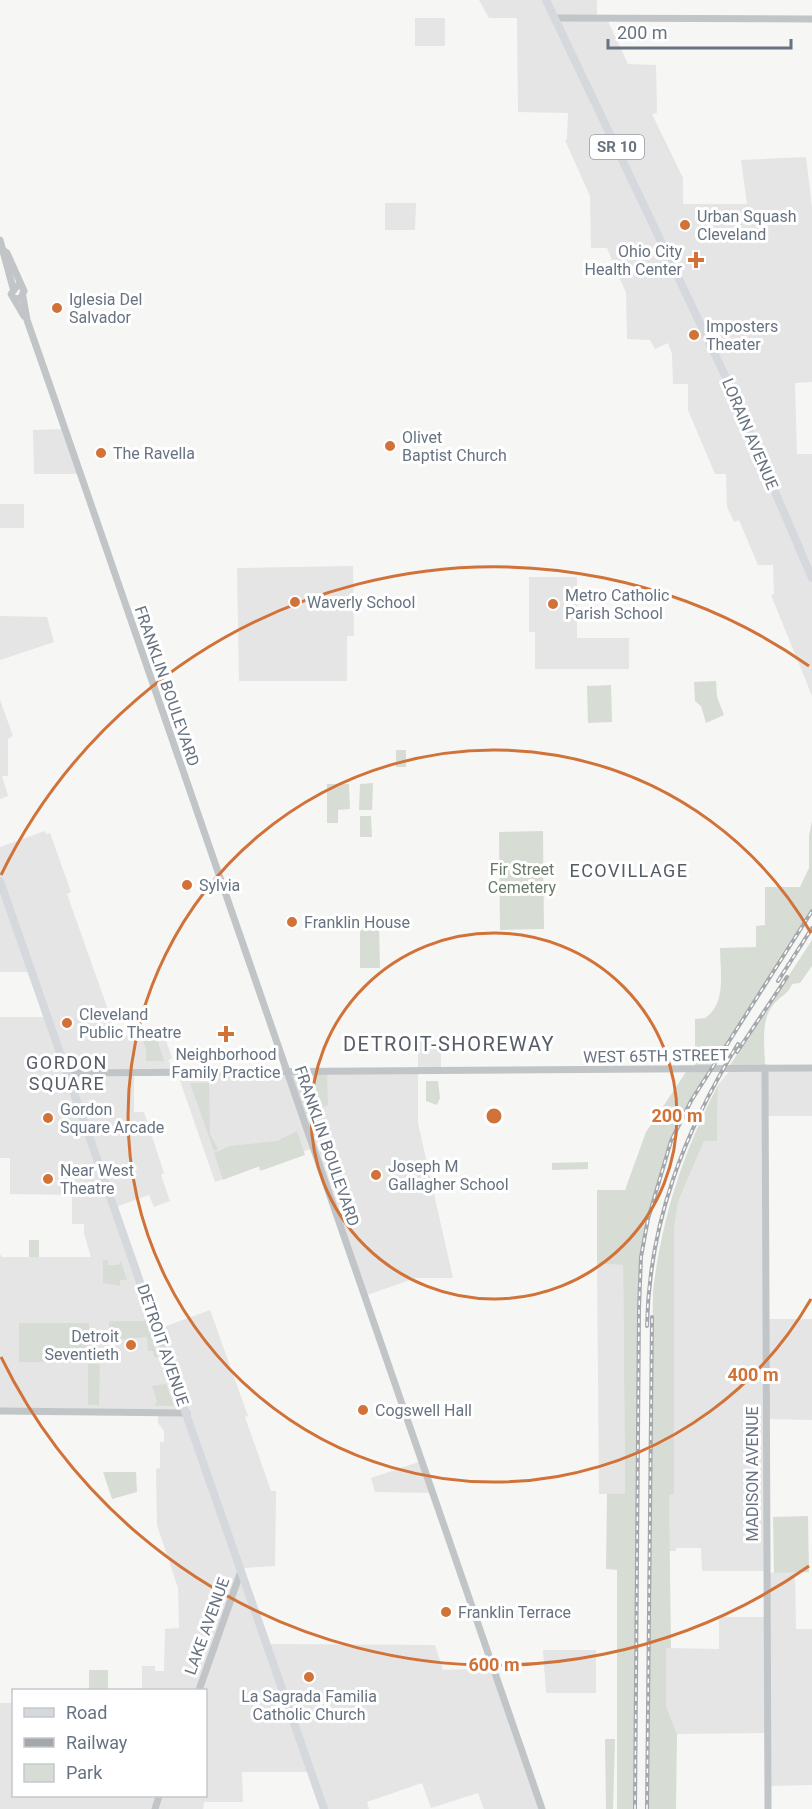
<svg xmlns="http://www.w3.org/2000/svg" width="812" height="1809" viewBox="0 0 812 1809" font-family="Roboto,sans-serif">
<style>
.built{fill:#e4e5e4}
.green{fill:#d7ddd5}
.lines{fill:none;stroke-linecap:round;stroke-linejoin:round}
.tertiary{stroke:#c2c5c8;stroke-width:7}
.primary{stroke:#d5d8dc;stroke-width:8}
.rail-casing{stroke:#a4a8ad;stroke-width:4}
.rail{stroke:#fff;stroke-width:1.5;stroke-dasharray:4.5;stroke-linecap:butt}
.ring{fill:none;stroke:#d17239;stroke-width:3}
.poi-dot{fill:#d17239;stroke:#fff;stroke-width:2}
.labels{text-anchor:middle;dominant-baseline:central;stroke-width:6;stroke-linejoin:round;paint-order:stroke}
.shield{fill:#fff;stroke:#959da7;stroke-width:1.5}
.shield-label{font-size:15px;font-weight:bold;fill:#687381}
.poi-label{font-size:16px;fill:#687381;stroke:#fff;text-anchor:start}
.street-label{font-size:16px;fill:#687381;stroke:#fff}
.park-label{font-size:16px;fill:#687967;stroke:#fff}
.neighbourhood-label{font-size:18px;letter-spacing:1.5px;fill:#565d67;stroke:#fff}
.quarter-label{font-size:20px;letter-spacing:1.5px;fill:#565d67;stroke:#fff}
.centre{fill:#d17239;stroke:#fff;stroke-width:3}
.ring-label{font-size:18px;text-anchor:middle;font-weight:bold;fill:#d17239;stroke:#fff;stroke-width:6;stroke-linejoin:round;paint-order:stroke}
</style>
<rect width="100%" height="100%" fill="#f6f6f4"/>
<g class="built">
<polygon points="479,0 597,0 597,19 607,19 628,64 656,65 657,113 652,114 683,178 683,204 747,204 741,160 806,157 812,207 812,382 795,383 797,454 812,454 812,696 771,595 774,594 773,565 758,565 739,520 734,522 727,507 726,474 715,474 688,410 688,384 673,384 672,354 668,343 655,349 650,340 627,339 626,293 607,248 591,248 590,196 565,140 567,139 568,113 518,112 517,18 489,18"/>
<rect x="415" y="18" width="30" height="28"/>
<polygon points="385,203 416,203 415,230 385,230"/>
<polygon points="65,429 81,474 34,474 33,430"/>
<rect x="0" y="504" width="24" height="24"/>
<polygon points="353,566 354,636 347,636 347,681 239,681 237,568"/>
<polygon points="529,577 577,577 577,638 629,638 629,669 535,669 535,632 529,632"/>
<polygon points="0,616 47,617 54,642 0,660"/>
<polygon points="0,700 13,736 8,739 8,776 2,776 8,796 0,799"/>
<polygon points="45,831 46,834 50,833 71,892 67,894 111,1018 114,1037 135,1035 161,1026 172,1058 168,1061 177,1072 418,1071 418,1041 441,1041 441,1071 418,1072 418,1123 453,1278 416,1278 364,1296 313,1148 215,1182 177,1072 134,1073 134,1112 144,1112 164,1173 161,1175 170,1201 154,1207 149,1195 116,1207 158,1329 210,1310 248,1416 245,1417 271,1491 276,1491 275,1566 244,1568 267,1644 435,1645 443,1670 494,1668 542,1809 484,1809 478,1793 431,1808 422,1783 367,1802 369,1809 324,1809 311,1772 242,1772 243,1802 204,1802 203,1809 155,1809 159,1796 206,1796 206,1690 142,1690 142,1666 155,1666 155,1671 164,1671 165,1629 179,1628 178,1588 157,1525 156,1469 160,1468 160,1442 164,1442 164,1431 158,1423 158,1413 0,1411 0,1254 2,1257 91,1257 84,1234 84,1224 72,1224 72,1195 10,1194 10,1158 0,1158 0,1017 48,1017 32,972 0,972 0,847"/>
<polygon points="732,1068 812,1068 812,1116 766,1116 766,1319 812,1319 812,1420 766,1419 765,1571 702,1571 701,1548 676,1548 676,1551 669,1551 669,1494 674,1494 674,1230 678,1202 704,1141 717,1141 718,1085"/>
<polygon points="597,1264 623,1265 625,1494 599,1494"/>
<polygon points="422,1461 434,1493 375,1492 371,1478"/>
<polygon points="795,1572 796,1629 812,1629 812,1785 768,1786 767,1733 677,1734 666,1706 666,1648 719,1649 719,1617 766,1617 765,1573"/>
<polygon points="543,1650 596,1650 596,1693 546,1693"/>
<polygon points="0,1703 13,1703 14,1796 158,1796 153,1809 0,1809"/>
</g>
<g class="green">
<polygon points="716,681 717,697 724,715 706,723 701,706 695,701 694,682"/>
<polygon points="611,685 612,722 588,723 587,686"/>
<rect x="396" y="750" width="10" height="17"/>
<polygon points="373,783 372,810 359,810 360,784"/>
<polygon points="349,784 350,809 338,810 338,823 327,823 327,784"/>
<polygon points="360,816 371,816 372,837 360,837"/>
<path d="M812,821V911L691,1101L671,1141L648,1219L641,1257L639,1309L635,1809H617V1570L606,1569L607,1494H625L623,1265L597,1264V1190H625L646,1132L688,1069L695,1068V1019L705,1018C727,1004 720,970 720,948L756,947V926L765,925V887H800L809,868V836Z"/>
<polygon points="543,831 544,929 500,930 499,832"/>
<polygon points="360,923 379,923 380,968 360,968"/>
<path d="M812,940V966L800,983L792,984C788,995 780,996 773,1005C760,1021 765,1048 765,1068H728Z"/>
<polygon points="154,1030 164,1061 146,1061 146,1049 141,1036"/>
<polygon points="327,1071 328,1105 302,1116 287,1072"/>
<polygon points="426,1081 438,1081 440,1098 437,1105 426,1101"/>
<polygon points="190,1083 209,1083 210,1134 218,1149 214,1151"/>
<path d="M718,1085L717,1141H704L678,1202L674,1230V1494L669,1495L671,1648H666V1706L677,1734L676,1809H647L653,1291C662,1217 683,1152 718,1085Z"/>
<polygon points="297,1131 305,1155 260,1171 259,1166 223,1180 214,1153 230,1146 277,1141"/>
<polygon points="588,1162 588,1169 552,1170 552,1163"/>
<rect x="29" y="1240" width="10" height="17"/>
<polygon points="103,1260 109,1261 107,1265 118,1265 121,1261 127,1280 120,1280 120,1286 103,1283"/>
<polygon points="109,1321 146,1321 158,1357 154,1357 153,1351 148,1351 147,1337 109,1341"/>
<rect x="19" y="1323" width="70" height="39"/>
<polygon points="88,1364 100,1364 99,1405 88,1405"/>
<polygon points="166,1384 174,1406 154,1406 157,1401 152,1386"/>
<polygon points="103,1472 136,1472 137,1492 112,1499"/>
<polygon points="808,1516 809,1572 774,1573 773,1517"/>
<rect x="89" y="1670" width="19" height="20"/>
<polygon points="605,1739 615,1739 613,1809 606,1809"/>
</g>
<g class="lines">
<g class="tertiary">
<polyline points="555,18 812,19"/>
<polyline points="0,240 13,288"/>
<polyline points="4,251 7,253 24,291 21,298 15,299"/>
<polyline points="17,286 11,294 24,316"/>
<polyline points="23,297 27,320 49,383 542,1809"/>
<polyline points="765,1068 768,1809"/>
<polyline points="68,1073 812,1068"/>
<polyline points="0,1411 187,1413"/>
<polyline points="199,1690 241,1571"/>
<polyline points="155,1809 159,1796"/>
</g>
<g class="primary">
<polyline points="546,0 729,384 812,578"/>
<polyline points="0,881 324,1809"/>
</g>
<g class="rail-casing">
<g id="rail">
<polyline points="778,981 812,928"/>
<polyline points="737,1052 787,977"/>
<path d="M647,1326C649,1223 684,1132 738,1044"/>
<polyline points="635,1809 639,1309 641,1257 648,1219 671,1141 691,1101 812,911"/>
<polyline points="647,1809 652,1317"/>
</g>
</g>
<use href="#rail" class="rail"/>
</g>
<g class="ring">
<circle cx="494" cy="1116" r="183"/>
<path d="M811 1299A366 366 0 1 1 811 933"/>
<path d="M809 1566A549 549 0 0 1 1 1357M1 875A549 549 0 0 1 809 666"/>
</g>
<g class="poi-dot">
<circle cx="685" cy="225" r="6"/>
<path d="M693 251h6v6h6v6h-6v6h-6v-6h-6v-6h6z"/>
<circle cx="57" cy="308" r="6"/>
<circle cx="694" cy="335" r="6"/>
<circle cx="390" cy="446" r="6"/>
<circle cx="101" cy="453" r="6"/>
<circle cx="295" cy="602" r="6"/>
<circle cx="553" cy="604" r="6"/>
<circle cx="187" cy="885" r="6"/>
<circle cx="292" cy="922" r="6"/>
<circle cx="67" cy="1023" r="6"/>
<path d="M223 1025h6v6h6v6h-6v6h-6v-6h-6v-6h6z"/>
<circle cx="48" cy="1118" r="6"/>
<circle cx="376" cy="1175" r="6"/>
<circle cx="48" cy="1179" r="6"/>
<circle cx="131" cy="1345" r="6"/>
<circle cx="363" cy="1410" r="6"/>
<circle cx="446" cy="1612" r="6"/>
<circle cx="309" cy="1677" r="6"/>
</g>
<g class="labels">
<rect class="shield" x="590" y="135" width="54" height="24" rx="4.5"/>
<g class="shield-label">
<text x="617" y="147">SR 10</text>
</g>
<g class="poi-label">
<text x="697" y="216">Urban Squash<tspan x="697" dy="18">Cleveland</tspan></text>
<text x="682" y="251" text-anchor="end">Ohio City<tspan x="682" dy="18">Health Center</tspan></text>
<text x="69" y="299">Iglesia Del<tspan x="69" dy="18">Salvador</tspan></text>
<text x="706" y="326">Imposters<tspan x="706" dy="18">Theater</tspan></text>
<text x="402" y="437">Olivet<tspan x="402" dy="18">Baptist Church</tspan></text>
<text x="113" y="453">The Ravella</text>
<text x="565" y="595">Metro Catholic<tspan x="565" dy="18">Parish School</tspan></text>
<text x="307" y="602">Waverly School</text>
<text x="199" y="885">Sylvia</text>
<text x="304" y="922">Franklin House</text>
<text x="79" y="1014">Cleveland<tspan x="79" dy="18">Public Theatre</tspan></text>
<text x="226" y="1054" text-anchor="middle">Neighborhood<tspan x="226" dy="18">Family Practice</tspan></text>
<text x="60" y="1109">Gordon<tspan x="60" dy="18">Square Arcade</tspan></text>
<text x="388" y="1166">Joseph M<tspan x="388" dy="18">Gallagher School</tspan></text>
<text x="60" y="1170">Near West<tspan x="60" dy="18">Theatre</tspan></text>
<text x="119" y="1336" text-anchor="end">Detroit<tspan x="119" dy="18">Seventieth</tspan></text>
<text x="375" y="1410">Cogswell Hall</text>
<text x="458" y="1612">Franklin Terrace</text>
<text x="309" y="1696" text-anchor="middle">La Sagrada Familia<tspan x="309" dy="18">Catholic Church</tspan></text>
</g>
<g class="street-label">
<text transform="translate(750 434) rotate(67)">LORAIN AVENUE</text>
<text transform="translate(167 686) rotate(71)">FRANKLIN BOULEVARD</text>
<text transform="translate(656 1056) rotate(-1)">WEST 65TH STREET</text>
<text transform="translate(327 1146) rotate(71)">FRANKLIN BOULEVARD</text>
<text transform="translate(163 1345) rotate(71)">DETROIT AVENUE</text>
<text transform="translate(752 1474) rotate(-90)">MADISON AVENUE</text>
<text transform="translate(207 1626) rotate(-70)">LAKE AVENUE</text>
</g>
<g class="park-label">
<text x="522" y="869">Fir Street<tspan x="522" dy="18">Cemetery</tspan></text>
</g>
<g class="neighbourhood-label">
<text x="629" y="870">ECOVILLAGE</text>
<text x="67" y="1062">GORDON<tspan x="67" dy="21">SQUARE</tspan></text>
</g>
<g class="quarter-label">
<text x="449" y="1044">DETROIT-SHOREWAY</text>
</g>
</g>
<circle cx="494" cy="1116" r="9" class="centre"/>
<g class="ring-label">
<text x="677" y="1122">200 m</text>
<text x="753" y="1381">400 m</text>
<text x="494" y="1671">600 m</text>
</g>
<rect x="12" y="1689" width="195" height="108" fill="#ffffff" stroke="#c3c7cd" stroke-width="1.5"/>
<rect x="24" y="1708" width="30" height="9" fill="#d5d8dc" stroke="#c3c7cd" stroke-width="1.5"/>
<text x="66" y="1719" font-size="18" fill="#687381">Road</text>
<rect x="24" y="1738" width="30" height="9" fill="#a4a8ad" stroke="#c3c7cd" stroke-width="1.5"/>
<text x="66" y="1749" font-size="18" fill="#687381">Railway</text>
<rect x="24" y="1764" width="30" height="18" fill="#d7ddd5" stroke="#c3c7cd" stroke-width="1.5"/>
<text x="66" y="1779" font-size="18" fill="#687381">Park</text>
<path d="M608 39v9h183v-9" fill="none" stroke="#687381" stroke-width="3"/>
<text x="617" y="39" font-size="18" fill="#687381" stroke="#ffffff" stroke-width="4.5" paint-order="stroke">200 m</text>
</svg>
